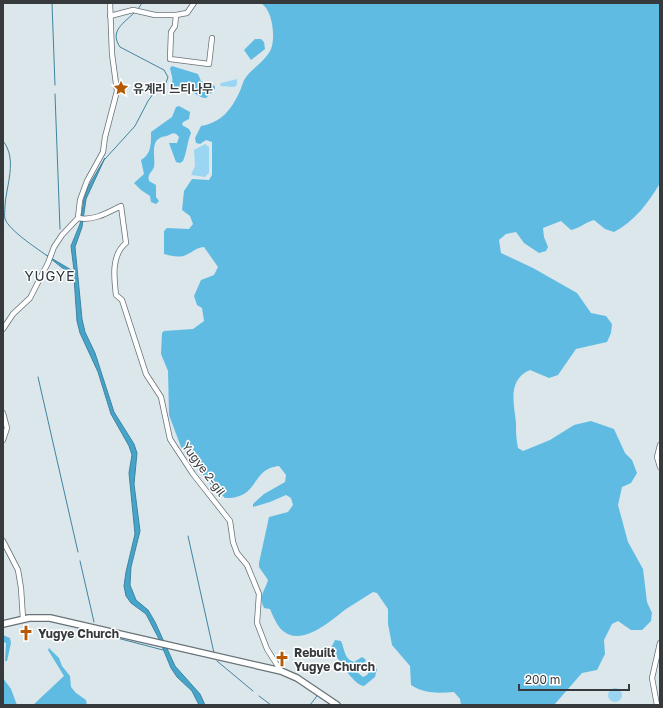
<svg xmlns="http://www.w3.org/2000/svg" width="663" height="708" viewBox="0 0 663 708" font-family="'Golos Text','Noto Sans KR',sans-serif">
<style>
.green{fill:#9ad6f2}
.forest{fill:#5fbbe2}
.water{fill:#45a4ca;stroke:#40849f}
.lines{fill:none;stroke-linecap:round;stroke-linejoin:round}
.stream{stroke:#40849f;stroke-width:1}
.minor-casing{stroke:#687277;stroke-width:6}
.tertiary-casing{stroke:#687277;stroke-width:8}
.minor{stroke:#fff;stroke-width:4.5}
.tertiary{stroke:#fff;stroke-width:5.5}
.labels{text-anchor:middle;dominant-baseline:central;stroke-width:3;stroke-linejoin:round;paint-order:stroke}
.poi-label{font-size:12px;font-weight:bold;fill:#363a3c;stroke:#fff;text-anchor:start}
.street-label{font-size:12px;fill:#363a3c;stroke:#fff}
.quarter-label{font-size:14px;letter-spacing:1px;fill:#2e373b;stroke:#fff}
</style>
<rect width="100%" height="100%" fill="#dce7ec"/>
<g class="green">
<polygon points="237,79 237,85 234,87 220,86 221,83"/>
<polygon points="205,144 209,147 209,173 205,177 191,175 195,166 194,150"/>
<circle cx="615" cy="695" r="7"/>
</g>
<g class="forest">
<path d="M261,3H660V183C649,202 634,222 614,232L605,229L594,220C586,222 578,229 571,230L561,221L543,228L544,237L548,247L546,251L539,253L524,243L516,232L506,234L499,240L501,253L533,268L577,293L591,313L606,316L612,324L611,333L607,342L576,349L558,375L549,378L530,370C507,380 514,403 516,423C516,432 516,439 518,448L523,451L550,440L574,425L591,421L614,429L625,453L632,460L637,473L631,483L622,487L618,505L628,542L643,569L647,602L652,613L651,621L642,630H631L618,621L612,624L604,640L605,654L597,670L582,673L554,705H461L460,699L454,692C438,693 424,694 411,685L410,666L392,645L388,624V609L377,593L373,592C364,598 355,603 346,609C332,620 302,647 283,631C277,626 273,616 270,609L264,608C258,596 265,591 268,580L259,567V563L269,517L288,512L293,505L291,498L286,495L270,502L253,507V504L264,494L285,482L286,475L279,466C250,469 260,499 225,498L211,485L181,447L169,415L168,371L161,354L162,333L164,331L193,329L204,321L202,308L197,305L194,296L201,280L214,275L218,267L204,247C195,248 193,252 186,255C180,258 171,256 164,254V231L167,228L189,229L193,224L190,216L182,210L184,191L192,179L209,180L212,175V142L206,140L200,144L196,143L195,138L201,126C222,122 231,110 240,91C242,86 243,81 246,77C254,67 269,58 272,46C275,33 272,10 261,3Z"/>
<polygon points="255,39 261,39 264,42 265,49 251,60 244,50"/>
<path d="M172,66L198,74L201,81L215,86V89L206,98C198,98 193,89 184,91C181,91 177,93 174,94L170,91V87C175,80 171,75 170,68Z"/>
<path d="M179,106L190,112L189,119L183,122L182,125L189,129L191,133C187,142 187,152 183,161L180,163L176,162L169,143H177L179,137C175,132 173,133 169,135C166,137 162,136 160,138C150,143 156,159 154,167C152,173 147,173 149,181L156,185V197L159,201L156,204L151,202L150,196L141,190L134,183L144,174L141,160C152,154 151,142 151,132L172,117L176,107Z"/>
<polygon points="3,635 10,638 11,643 7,661 5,661 6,643 3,642"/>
<path d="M335,640L341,641C345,650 344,659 354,662L362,657L365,659L366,661L358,668L357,672L363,677L367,675L372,667L377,669L375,677L364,686C353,685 337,657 331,648Z"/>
<polygon points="49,648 59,658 62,666 70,676 71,687 76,693 86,700 87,705 33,705 64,676 48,650"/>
<polygon points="3,678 11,689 17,705 3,705"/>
</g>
<polygon class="water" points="105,158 86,199 82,227 75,247 82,319 85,332 95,353 114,412 134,444 137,453 134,484 140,531 131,567 130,585 136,600 148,610 155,622 175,666 200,694 205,705 199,705 192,691 177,677 171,668 159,639 146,614 131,603 126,596 124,586 126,572 135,534 129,473 132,455 129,446 111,414 98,372 80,333 77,321 74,277 46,255 73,271 74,270 71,246 80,224 84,199 88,187"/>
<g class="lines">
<g class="stream">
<polyline points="52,3 55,85"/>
<polyline points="138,9 142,3"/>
<polyline points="55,94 60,229"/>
<path d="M3,141C18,159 6,186 5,206C5,210 4,215 5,219C10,231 35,247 46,255"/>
<path d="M105,159L135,126L148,101L156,90L166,83L168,77L164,70L120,47C109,31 124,23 134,13"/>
<polyline points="38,377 78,552"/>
<polyline points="188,536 214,653"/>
<polyline points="80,561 94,622"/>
<polyline points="98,633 163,650"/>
<polyline points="217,661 253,691"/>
<polyline points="259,696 271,705"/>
<polyline points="310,705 317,696"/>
</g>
<g class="minor-casing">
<g id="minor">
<polyline points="176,15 175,26 171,32 170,59 209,64 212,38"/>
<polyline points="110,16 133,10 155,15 176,15 187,13 194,3"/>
<path d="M78,218C94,221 107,213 121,206L126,243C111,255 114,278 116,295L122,300L146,374L161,397L170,439L193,474L230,521L233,542L237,553L247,565L259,594L257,623L267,649L281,671"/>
<polyline points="3,329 13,314 30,298 48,263 54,247 62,235 78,218 80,200 87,181 103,152 105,137 117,91 112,54 110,3"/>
<polyline points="3,413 7,428 3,440"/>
<polyline points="660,445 657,457 660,467"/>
<polyline points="3,541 18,570 21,588 23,619"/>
<polyline points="657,705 652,678 660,643"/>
</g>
</g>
<g class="tertiary-casing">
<polyline id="tertiary" points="3,624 29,618 50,618 281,671 297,678 337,705"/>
</g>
<use href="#minor" class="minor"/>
<use href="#tertiary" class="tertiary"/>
</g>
<defs>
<g id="sight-bare" transform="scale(1.2)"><path d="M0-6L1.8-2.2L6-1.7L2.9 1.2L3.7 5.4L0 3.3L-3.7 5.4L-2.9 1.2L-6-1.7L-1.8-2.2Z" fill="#b65902" stroke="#fff" stroke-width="2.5" paint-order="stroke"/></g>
<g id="church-bare" transform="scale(1.2)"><path d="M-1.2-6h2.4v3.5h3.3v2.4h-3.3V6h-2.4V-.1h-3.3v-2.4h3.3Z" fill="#b65902" stroke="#fff" stroke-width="2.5" paint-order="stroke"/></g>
</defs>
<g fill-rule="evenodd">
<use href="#sight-bare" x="121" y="88"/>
<use href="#church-bare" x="26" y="633"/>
<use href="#church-bare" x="282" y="659"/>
</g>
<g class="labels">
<g class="poi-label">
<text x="133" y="88">유계리 느티나무</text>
<text x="38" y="633">Yugye Church</text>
<text x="294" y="652">Rebuilt<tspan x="294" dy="14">Yugye Church</tspan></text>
</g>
<g class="street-label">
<text transform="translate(204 469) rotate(53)">Yugye 2-gil</text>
</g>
<g class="quarter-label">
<text x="50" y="275">YUGYE</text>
</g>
</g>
<rect width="663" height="708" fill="none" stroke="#363a3c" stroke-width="8"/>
<path d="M519 684v6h110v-6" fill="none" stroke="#363a3c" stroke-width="2"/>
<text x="525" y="684" font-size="12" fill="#363a3c" stroke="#ffffff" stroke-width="3" paint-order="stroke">200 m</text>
</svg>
